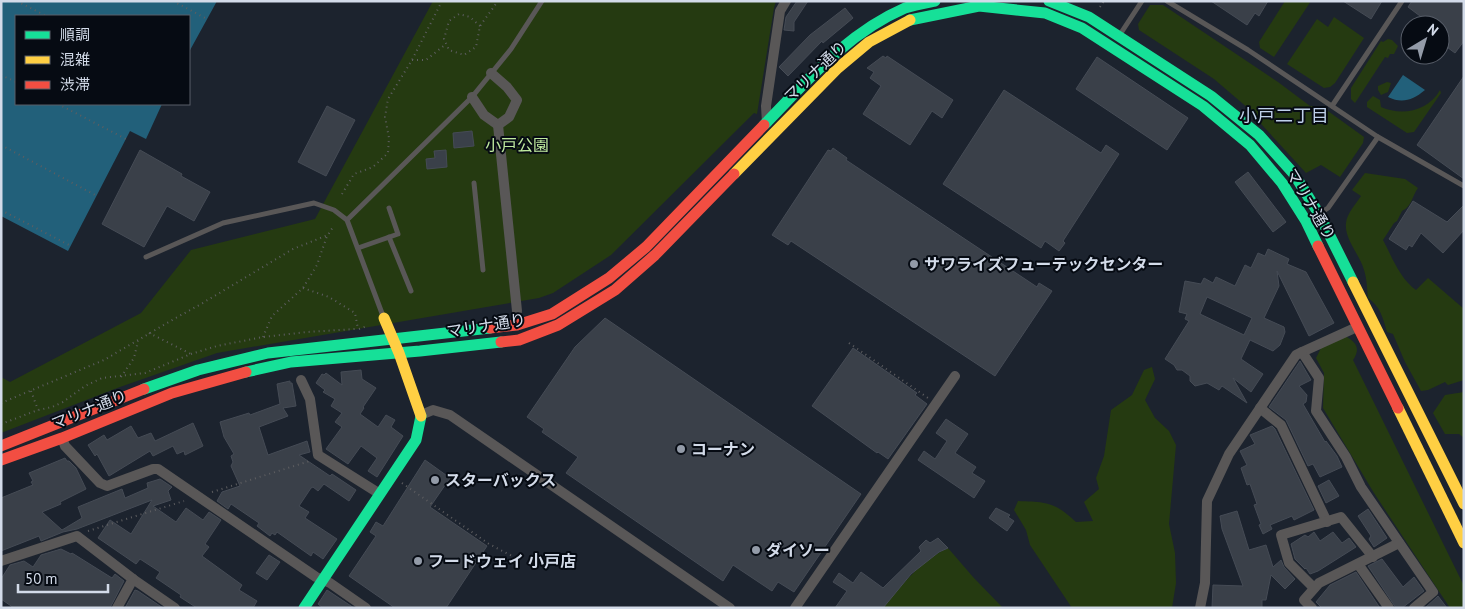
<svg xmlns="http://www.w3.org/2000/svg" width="1465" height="609" viewBox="0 0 1465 609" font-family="'PT Sans','Noto Sans JP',sans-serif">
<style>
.green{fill:#253a11}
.water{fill:#22607a}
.building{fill:#3a4049;stroke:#454b55;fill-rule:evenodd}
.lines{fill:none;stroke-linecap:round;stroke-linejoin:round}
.path{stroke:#5e5e61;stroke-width:2;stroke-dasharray:1 4;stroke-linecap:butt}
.lane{stroke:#595757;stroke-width:5}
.street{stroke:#595757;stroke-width:10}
.fast{stroke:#16e098;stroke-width:11}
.slow{stroke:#ffcf43;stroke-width:11}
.jam{stroke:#f24e42;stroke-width:11}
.poi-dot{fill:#939ba8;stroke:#060b13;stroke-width:2}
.labels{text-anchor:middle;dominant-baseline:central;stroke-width:4;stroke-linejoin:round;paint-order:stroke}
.street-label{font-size:16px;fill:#d3dbe9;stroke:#060b13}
.park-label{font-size:16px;fill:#c0eb9f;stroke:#060b13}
.poi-label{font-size:16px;font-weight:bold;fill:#d3dbe9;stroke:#060b13;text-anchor:start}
.neighbourhood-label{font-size:18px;fill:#bfd0ea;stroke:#060b13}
</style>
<rect width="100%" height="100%" fill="#1c232e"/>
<g class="green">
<polygon points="433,1 776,1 774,8 757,114 754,113 611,255 553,293 539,298 217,353 120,387 1,433 1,377 10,382 141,313 191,250 315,219"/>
<polygon points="1285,1 1311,1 1274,57 1260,48 1259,42"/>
<polygon points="1150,5 1163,5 1278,82 1310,106 1321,106 1364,137 1363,143 1340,177 1321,165 1306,173 1252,114 1249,109 1214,79 1139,30 1138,24"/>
<polygon points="1334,17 1364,38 1335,83 1330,87 1324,88 1287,64 1317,19 1328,27"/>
<polygon points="1388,39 1392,40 1398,46 1394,54 1390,54 1388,58 1385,57 1355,103 1351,99 1351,88 1381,41 1383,42"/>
<polygon points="1387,82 1391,83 1388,92 1381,95 1378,90 1378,86"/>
<path d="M1440,90L1441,93L1414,132L1407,133L1367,107V102L1373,96L1380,100L1381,107C1401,116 1428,112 1440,90Z"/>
<path d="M1365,173L1405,179L1418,188C1412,196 1412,206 1402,211L1397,221L1394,223L1383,240C1392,257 1400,279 1416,290L1428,278L1464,309V380L1448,385L1445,382L1428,390L1421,391L1405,362L1393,334L1387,332C1383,318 1380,306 1368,298C1367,289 1367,279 1364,270C1360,255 1344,239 1346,223C1347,213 1356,204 1361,196L1352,190Z"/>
<path d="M1345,336C1356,342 1361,348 1353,360L1464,586V608H1450L1374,493L1323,408L1324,373L1316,358L1321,348Z"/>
<path d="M1152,367L1155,379L1145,400L1155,418L1169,431L1176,445L1169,524L1175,553L1176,583L1172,608H1072L1030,545L1026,530L1014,510L1018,501C1046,502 1055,502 1076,522L1093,521L1084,502L1099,489L1096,478L1104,456L1111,410L1132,395L1144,370Z"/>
<polygon points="1464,392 1464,438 1459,434 1445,434 1433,413 1445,395"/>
<path d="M948,548L973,577L1003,608H883C902,585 920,561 948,548Z"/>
</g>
<g class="water">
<polygon points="1,1 217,1 189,52 189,16 16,16 16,104 162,104 146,139 130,131 68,251 1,216"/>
<path d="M1403,75L1425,90C1413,100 1402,104 1388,97Z"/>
</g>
<g class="building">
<polygon points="797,1 808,1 794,22 794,31 784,30 786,17"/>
<polygon points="1211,1 1268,1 1259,16 1255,13 1247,25"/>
<polygon points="1343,1 1382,1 1371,19"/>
<polygon points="1412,1 1464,1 1464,41 1455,53 1440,42 1440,25 1432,25 1408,7"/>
<polygon points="845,8 853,18 823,43 822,41 788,76 779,67 810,35"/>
<polygon points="883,56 886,58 887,56 953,100 942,118 932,111 910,145 863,114 881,86 870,78 874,72 867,68"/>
<polygon points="1097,57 1188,118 1167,150 1076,89"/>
<polygon points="1464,76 1464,179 1417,145"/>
<polygon points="1004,90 1101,153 1106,145 1119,154 1063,241 1065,243 1059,251 1045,241 1041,248 943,184"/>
<polygon points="327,106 355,120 326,176 298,162"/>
<polygon points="472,131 474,146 454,148 453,133"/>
<polygon points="833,148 847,158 846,160 1037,287 1039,283 1052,291 995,376 791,241 788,245 772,235 828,150 831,151"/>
<polygon points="140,150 182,174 181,176 210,192 194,221 167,206 144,247 102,224"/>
<polygon points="446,150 447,167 427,169 426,159 435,158 434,151"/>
<polygon points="1248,172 1286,222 1273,232 1235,182"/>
<polygon points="1413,201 1447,222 1464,205 1464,230 1443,253 1421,233 1412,247 1409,245 1406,250 1389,239"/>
<path d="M1268,249L1289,259L1287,264L1306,272L1334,323L1309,336L1277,271L1279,286L1264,318L1284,327L1285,332L1280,345L1273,351L1250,340L1241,359L1263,374L1251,392L1233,378L1247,403L1222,386L1219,390L1207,383L1195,386L1190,381V376L1182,370H1177L1174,365L1165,359L1189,321L1185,319L1187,314L1179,312L1185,281L1201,284L1204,278L1213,283L1216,277L1235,286L1245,265L1251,268L1258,253L1265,256ZM1207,297L1252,318L1244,335L1200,314Z"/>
<polygon points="605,318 861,494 794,592 778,582 772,591 733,565 723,581 566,473 578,457 542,432 544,429 527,417 575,347"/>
<polygon points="853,348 917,393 915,395 927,404 888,459 878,452 877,453 812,406"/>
<polygon points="1300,361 1311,380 1299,386 1307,395 1306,402 1303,404 1325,442 1326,441 1337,456 1342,467 1320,477 1313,464 1308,466 1286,420 1269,407"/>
<polygon points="361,370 362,379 376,388 363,407 364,408 360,414 378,427 386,415 395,420 391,427 403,436 377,477 368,471 377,458 361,446 348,464 326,449 342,427 335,422 342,413 331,406 335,399 323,392 325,390 316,383 322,374 324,375 326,373 342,385 341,372"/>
<polygon points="290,381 290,383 292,383 296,406 283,408 288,416 259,427 268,455 307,441 310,452 299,455 330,476 332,474 356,490 349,501 324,484 318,491 313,487 311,488 299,506 309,512 305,518 337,539 323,559 313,552 311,556 277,532 275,535 272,533 270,536 257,526 259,523 231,504 228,509 217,501 222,492 240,486 231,466 233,462 231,456 234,454 224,437 220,422 249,413 250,415 280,404 277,384"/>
<polygon points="946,419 968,434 955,453 976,467 972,473 985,481 974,498 918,460 924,451 935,459 947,441 936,433"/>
<polygon points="193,423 203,446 185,455 184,451 177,454 173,446 153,456 150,451 109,476 97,454 95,456 88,445 104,435 107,440 131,426 138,438 151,433 155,441"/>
<polygon points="1272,426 1275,429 1314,510 1294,520 1292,516 1270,525 1272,529 1263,534 1259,525 1261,524 1254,505 1257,504 1250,484 1247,485 1241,468 1247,465 1240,451 1255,444 1250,435"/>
<polygon points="65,458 67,461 69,461 76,468 86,489 60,502 61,504 42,512 62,530 82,518 78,507 122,489 125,498 148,488 147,483 160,479 172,487 168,491 171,500 153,506 176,522 186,508 203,520 209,512 221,520 205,544 209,547 202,556 242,585 239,590 257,601 253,608 197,608 180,597 181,595 156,578 160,572 140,559 136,564 98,538 110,520 131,534 152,500 77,529 63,532 41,541 39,536 1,551 1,498 33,485 31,482 33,481 29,473"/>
<polygon points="425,460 450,478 430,507 487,546 446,608 395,608 349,576 376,536 370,532 376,522 383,526"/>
<polygon points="1329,480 1339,496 1326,503 1318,486"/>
<polygon points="996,508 1010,515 1008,517 1014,521 1007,531 989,518"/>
<polygon points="1368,509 1387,538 1374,547 1369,539 1371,536 1358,516"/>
<polygon points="1237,511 1249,550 1266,545 1273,567 1281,560 1284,567 1295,579 1285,589 1271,575 1266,600 1262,600 1262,608 1212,608 1213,585 1243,586 1222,529 1220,516"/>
<polygon points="1314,532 1320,541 1333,532 1342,543 1349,538 1356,547 1318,571 1310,574 1306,568 1305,569 1295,559 1291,544 1305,535 1308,537"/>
<polygon points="938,538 948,548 939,552 911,574 883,608 835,608 847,591 833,582 839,573 853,583 861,572 883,588 921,551 919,547 926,540 930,543"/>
<polygon points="61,549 71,554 72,553 112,578 115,574 124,581 110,608 14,608 1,599 1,579 10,565 24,561 33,567 41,555"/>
<polygon points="269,555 280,562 267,580 256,573"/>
<polygon points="1382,559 1403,587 1414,577 1424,591 1402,608 1396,608 1368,566"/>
<polygon points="1356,572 1380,608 1322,608 1316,602 1330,585"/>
<polygon points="135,590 138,591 163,608 125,608"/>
<polygon points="327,590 354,608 323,608 318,604"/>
<polygon points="1438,596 1447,608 1425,608 1437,597"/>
</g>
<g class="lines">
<g class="path">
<polyline points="17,1 46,16"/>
<polyline points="173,1 207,19"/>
<polyline points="1100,7 1104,1"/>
<polyline points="480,26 470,17 459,14 449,21 444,39 449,50 464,55 476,47 480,26 498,1"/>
<polyline points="412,60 426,60 446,44"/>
<polyline points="1,75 16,82"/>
<polyline points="58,104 126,139"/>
<polyline points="1,145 97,196"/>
<polyline points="342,194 354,174 373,167 388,153 389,138 385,117 388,99 412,60 442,1"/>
<polyline points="1,210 71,246"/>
<polyline points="303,288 329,297 355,313 358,329"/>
<polyline points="359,329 367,326"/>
<polyline points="149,333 191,354"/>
<polyline points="263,337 272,316 303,288 317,265 327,236"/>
<polyline points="849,343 928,398"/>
<polyline points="121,377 134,358 138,341"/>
<polyline points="31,391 38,410"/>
<polyline points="1,403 104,360 174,319 201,304 293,249 328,235 333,227"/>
<polyline points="1,424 38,410 52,407 63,402 85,386 102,378 145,373 191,354 217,346 263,337 307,332 355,329"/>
<polyline points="402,483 489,544 512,556"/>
<polyline points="212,492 310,461"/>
<polyline points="88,531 184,501"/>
</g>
<g class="lane">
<polyline points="1167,1 1248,50 1378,137 1464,186"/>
<polyline points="1119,36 1142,1"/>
<polyline points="1332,106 1402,1"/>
<polyline points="474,183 483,270"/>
<polyline points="1319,214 1328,208 1378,137"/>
<polyline points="347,220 472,97 511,49 542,1"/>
<polyline points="389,237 411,291"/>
<polyline points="358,248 398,234 389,208"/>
<polyline points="146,257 223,223 314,203 334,210 347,220 383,316"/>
</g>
<g class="street">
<polyline points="472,97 484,115 498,125 509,117 517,100 507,87 491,73"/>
<polyline points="767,123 766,106 780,11 786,1"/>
<polyline points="498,125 517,311"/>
<polyline points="1357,327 1302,352 1319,378 1316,411 1346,457 1361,487 1433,592 1414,608"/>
<polyline points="301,380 310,399 318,455 380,494"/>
<polyline points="1260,408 1281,425 1327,522"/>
<polyline points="421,415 433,410 450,415 730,608"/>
<polyline points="62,438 65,446 100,483 107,486 153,469 158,469 316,577 330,583 366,608"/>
<polyline points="1,561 77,536 133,579 175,608"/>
<polyline points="1358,564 1389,608"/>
<polyline points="1314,588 1289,563 1281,535 1341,517 1373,557"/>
<polyline points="117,608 133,579"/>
<polyline points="795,608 955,376"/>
<polyline points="1200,608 1205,583 1207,501 1229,454 1296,355 1302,352"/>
<polyline points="1312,608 1304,600 1319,583 1399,543"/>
</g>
<g class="fast">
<polyline points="1049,1 1089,17 1211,96 1259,135 1294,174 1319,214 1353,282"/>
<polyline points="910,20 979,6 1045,13 1082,28 1203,106 1250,145 1282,183 1306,221 1318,246"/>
<path d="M764,125C807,81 847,33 905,8C914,5 925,3 935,1"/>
<polyline points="246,372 291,362 420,351 501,342"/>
<polyline points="144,389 198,370 268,353 490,328"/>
<polyline points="304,608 416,440 421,416"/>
</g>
<g class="slow">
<polyline points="734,174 838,68 869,42 910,20"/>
<polyline points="1353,282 1464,504"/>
<polyline points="384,318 399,353 421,416"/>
<polyline points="1398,408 1464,543"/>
</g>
<g class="jam">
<polyline points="1318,246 1398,408"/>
<polyline points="490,328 517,325 552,314 609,278 646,247 764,125"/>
<polyline points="501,342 519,340 558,325 615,290 655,255 734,174"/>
<polyline points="1,446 144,389"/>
<polyline points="1,460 62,438 172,393 246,372"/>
</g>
</g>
<g class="poi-dot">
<circle cx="914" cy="264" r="5"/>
<circle cx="681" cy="449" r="5"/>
<circle cx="435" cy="480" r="5"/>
<circle cx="756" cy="550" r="5"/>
<circle cx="418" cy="561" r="5"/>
</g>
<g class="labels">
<g class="street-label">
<text transform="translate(815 71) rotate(-44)">マリナ通り</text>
<text transform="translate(1311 204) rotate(59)">マリナ通り</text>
<text transform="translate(486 325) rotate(-9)">マリナ通り</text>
<text transform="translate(89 409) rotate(-22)">マリナ通り</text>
</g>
<g class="park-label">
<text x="517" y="145">小戸公園</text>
</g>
<g class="poi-label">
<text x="924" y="264">サワライズフューテックセンター</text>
<text x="691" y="449">コーナン</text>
<text x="445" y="480">スターバックス</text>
<text x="766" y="550">ダイソー</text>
<text x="428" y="561">フードウェイ 小戸店</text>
</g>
<g class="neighbourhood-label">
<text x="1284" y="115">小戸二丁目</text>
</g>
</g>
<rect width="1465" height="609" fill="none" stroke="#d3dbe9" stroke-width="5"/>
<rect x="15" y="15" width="175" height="90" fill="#060b13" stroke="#585e69"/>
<rect x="25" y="31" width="25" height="8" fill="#16e098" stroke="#585e69"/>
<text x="60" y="40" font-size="15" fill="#d3dbe9">順調</text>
<rect x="25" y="56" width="25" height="8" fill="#ffcf43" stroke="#585e69"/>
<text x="60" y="65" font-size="15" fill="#d3dbe9">混雑</text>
<rect x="25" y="81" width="25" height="8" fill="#f24e42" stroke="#585e69"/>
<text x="60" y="90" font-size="15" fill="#d3dbe9">渋滞</text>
<g transform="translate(1425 40) rotate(38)"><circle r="24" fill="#060b13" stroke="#585e69"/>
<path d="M0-4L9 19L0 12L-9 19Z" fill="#939ba8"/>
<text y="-8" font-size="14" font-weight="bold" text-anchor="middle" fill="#d3dbe9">N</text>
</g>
<path d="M18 584v8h90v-8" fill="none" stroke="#d3dbe9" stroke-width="2.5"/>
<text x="25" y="584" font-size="15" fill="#d3dbe9" stroke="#060b13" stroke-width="4" paint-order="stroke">50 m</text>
</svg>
